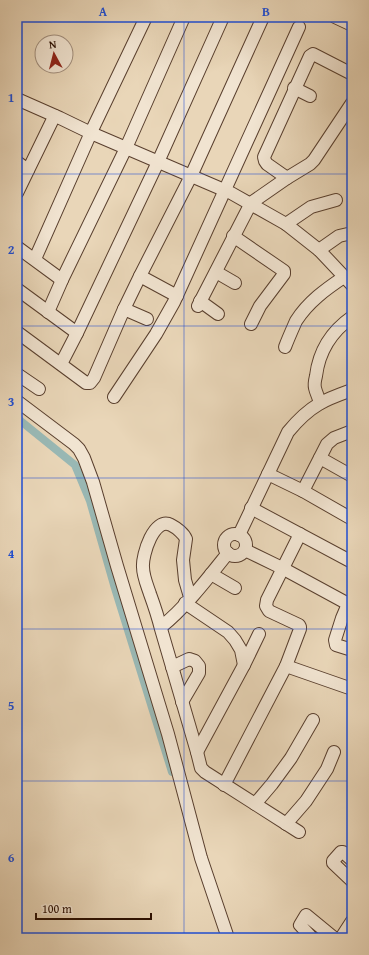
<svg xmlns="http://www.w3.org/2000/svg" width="369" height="955" viewBox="0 0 369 955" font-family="'Gentium Book Plus',serif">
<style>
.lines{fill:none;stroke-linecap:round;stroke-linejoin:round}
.canal{stroke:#99b8b4;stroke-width:8}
.minor-casing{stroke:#593f2e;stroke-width:14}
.minor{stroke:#f1e4d1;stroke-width:12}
.grid{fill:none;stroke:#1d4ed8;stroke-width:1;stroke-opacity:0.55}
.neatline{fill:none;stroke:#1d4ed8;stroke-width:1.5}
.grid-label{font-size:13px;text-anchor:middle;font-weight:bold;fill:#1d4ed8}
</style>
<rect width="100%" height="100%" fill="#e9d6b8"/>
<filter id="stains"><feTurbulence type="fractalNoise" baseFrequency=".005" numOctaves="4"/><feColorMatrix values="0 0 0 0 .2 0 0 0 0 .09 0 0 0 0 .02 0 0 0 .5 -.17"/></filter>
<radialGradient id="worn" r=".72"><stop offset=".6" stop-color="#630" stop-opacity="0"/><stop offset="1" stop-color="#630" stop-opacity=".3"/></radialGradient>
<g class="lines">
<polyline class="canal" points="17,418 75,465 90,501 114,585 172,772"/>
<g class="minor-casing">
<g id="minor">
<polyline points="335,17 352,25"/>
<polyline points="294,88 310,96"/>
<polyline points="17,99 60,118 91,133 231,193 286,224 319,250 352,285"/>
<polyline points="17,162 28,170"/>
<polyline points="287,178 267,164 265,161 264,157 310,56 313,54 352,74"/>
<polyline points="17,193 52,121 55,116"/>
<polyline points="286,224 311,207 336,200"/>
<polyline points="233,236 284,271 284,274 260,306 251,324"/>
<polyline points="17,247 62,280"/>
<polyline points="319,250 339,236 352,233"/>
<polyline points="35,259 93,128 146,17"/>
<polyline points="216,272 235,283"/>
<polyline points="140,276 177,296"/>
<polyline points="17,289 77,333"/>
<polyline points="200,301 218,314"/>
<polyline points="198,306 251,203 287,178 310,164 314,160 352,103"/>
<polyline points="124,309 147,319"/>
<polyline points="48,312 62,280 126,148 184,17"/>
<polyline points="17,332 86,383 90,383 94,378 124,309 140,276 191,176 263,17"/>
<path d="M285,347C288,339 292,330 296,321C308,302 326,289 344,277"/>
<polyline points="61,364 77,333 158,162 223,17"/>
<polyline points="17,374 39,389"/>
<polyline points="114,397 156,334 174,302 299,27"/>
<polyline points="17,401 74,444 79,449 84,458 93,482 117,566 168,734 201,858 228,938"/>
<path d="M320,403C319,398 316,393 315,388C314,384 315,380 316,376C319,351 332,331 352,317"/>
<polyline points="320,458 352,476"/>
<polyline points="268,474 303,491 352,519"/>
<polyline points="303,491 327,444 334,438 352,431"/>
<polyline points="251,508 352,562"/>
<circle cx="235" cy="545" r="11"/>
<path d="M239,535L288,432C297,421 307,411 319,404C329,398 341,394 352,390"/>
<polyline points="245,550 282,568 352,606"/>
<polyline points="211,574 235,588"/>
<path d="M190,597L185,580L183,560L186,539C184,534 177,528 171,525C154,516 142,555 143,567C143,576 147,585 150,594C154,605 158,617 161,629C173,670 185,711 197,752L201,768L205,772L299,832"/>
<polyline points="185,603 228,632 235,640 241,650 244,665"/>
<polyline points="348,604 342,618 335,640 336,645 352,650"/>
<path d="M161,627C185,608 208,578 228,553"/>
<polyline points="286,666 352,689"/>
<polyline points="172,667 189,659 195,661 199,666 199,673 182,702"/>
<polyline points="197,752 244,665 259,634"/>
<polyline points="224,785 286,666 300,629 300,627 299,625 269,611 266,606 267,600 300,534"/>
<polyline points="255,804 272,784 291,758 313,720"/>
<polyline points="286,824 306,801 327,769 334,752"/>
<polyline points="352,860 343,852 341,852 333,861 333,863 352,881"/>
<polyline points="312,938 300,925 306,915 334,938"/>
<polyline points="341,938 352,921"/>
</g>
</g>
<use href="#minor" class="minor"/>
</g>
<path class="grid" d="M184,17V938M17,174H352M17,326H352M17,478H352M17,629H352M17,781H352"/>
<rect width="369" height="955" fill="none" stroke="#e9d6b8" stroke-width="44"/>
<g transform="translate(54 54) rotate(353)"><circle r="19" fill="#f1e4d1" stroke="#a18e7d"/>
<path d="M0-3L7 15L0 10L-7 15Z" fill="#8f2418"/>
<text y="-6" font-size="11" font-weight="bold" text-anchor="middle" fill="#290d00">N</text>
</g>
<path d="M36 913v6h115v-6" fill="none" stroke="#290d00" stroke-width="2"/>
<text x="42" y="913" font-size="12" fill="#290d00" stroke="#f1e4d1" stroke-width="3" paint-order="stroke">100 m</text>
<rect x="22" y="22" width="325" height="911" class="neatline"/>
<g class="grid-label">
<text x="103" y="16">A</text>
<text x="266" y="16">B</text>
<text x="11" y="102">1</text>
<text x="11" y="254">2</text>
<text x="11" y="406">3</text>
<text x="11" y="558">4</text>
<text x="11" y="710">5</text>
<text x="11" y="862">6</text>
</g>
<rect width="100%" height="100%" filter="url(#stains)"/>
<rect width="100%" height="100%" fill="url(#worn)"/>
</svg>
